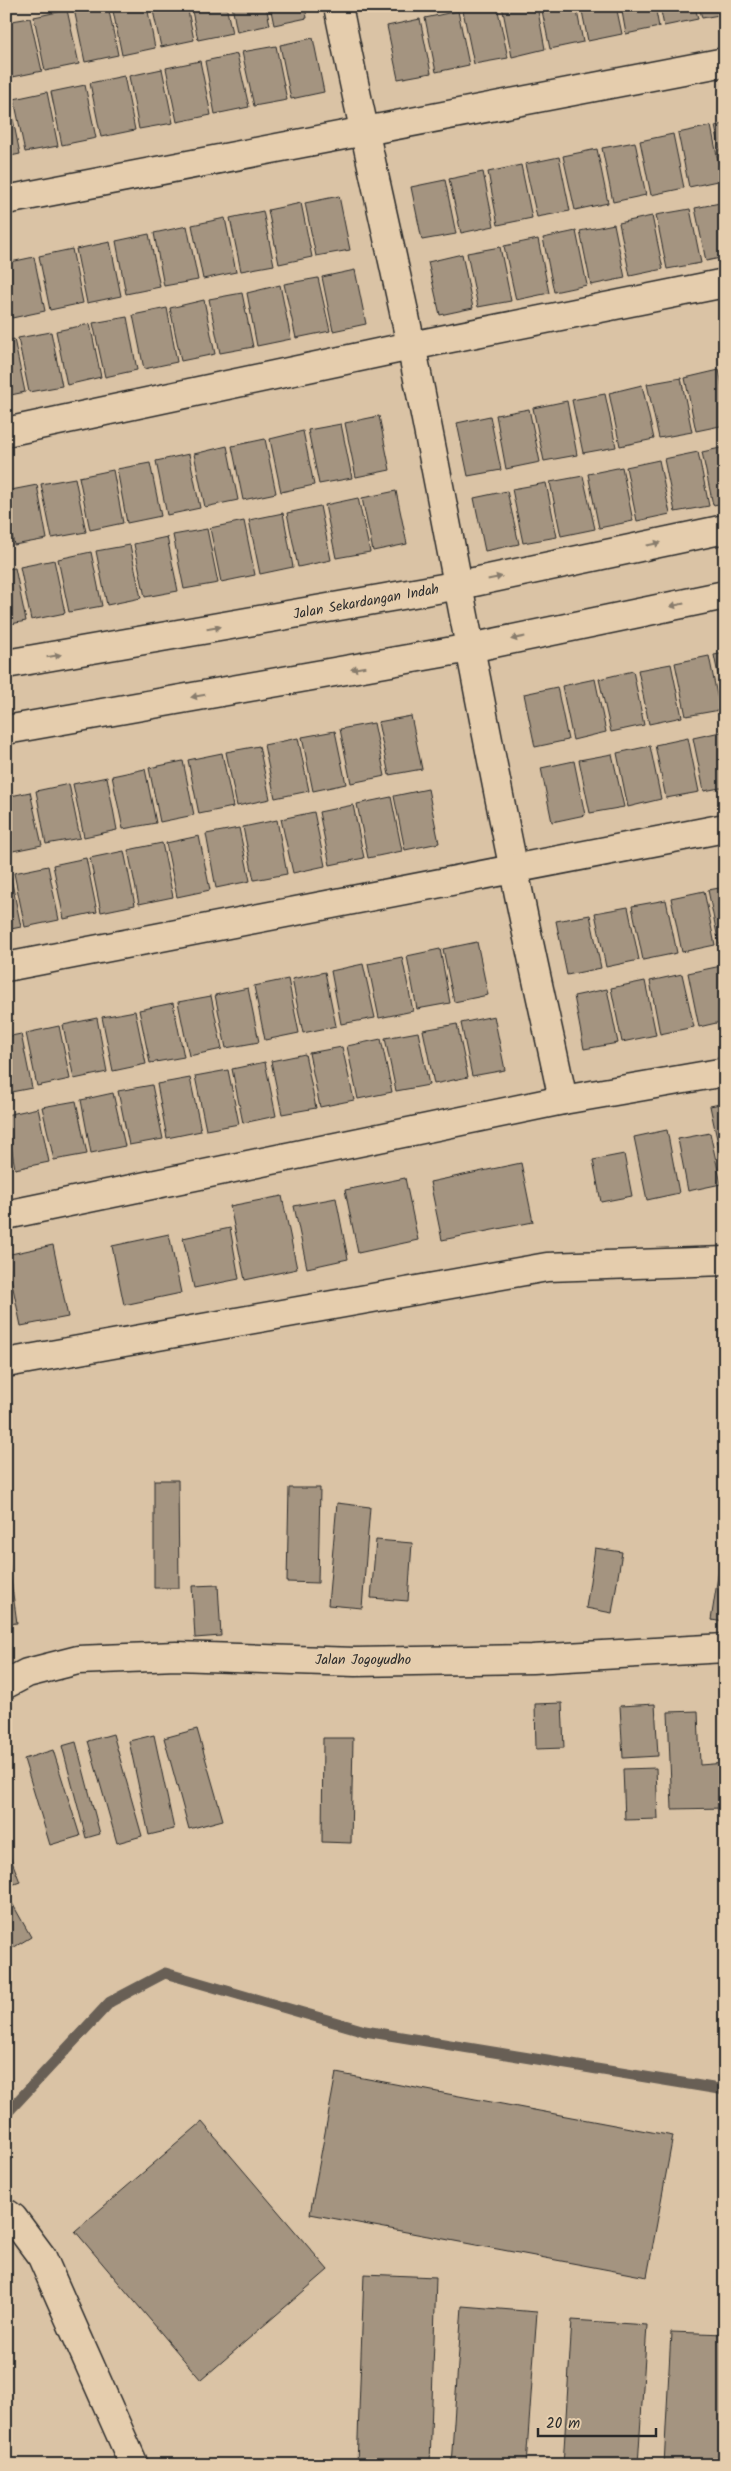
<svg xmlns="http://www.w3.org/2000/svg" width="731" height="2471" viewBox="0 0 731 2471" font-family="Kalam,sans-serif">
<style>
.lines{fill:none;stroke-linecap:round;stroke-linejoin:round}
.stream{stroke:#675f55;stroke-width:11}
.building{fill:#a49480;stroke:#2b2b2b}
.minor-casing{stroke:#2b2b2b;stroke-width:31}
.minor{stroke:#e5cdad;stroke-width:28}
.oneway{fill:#887c6c}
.labels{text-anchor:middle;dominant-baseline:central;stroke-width:4.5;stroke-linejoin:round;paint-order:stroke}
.street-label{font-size:14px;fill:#2b2b2b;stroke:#e5cdad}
</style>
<rect width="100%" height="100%" fill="#dac3a5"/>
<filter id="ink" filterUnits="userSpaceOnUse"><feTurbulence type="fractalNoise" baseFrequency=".02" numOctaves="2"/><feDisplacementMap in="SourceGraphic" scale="10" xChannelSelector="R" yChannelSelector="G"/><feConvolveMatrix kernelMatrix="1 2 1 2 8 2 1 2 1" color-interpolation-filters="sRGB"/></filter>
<g filter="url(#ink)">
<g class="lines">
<polyline class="stream" points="6,2114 110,2002 165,1973 365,2031 725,2090"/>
</g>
<g class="building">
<polygon points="86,6 108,6 118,55 85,62 74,9"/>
<polygon points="112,6 147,6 155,48 122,55"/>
<polygon points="152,6 187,6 194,40 161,47"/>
<polygon points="191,6 226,6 232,33 198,40"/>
<polygon points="232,6 266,6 270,25 237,32"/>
<polygon points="270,6 305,6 307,18 274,25"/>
<polygon points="484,6 497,6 508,58 474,64 463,11"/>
<polygon points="502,6 537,6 545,49 512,57"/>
<polygon points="541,6 576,6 583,42 550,49"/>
<polygon points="581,6 616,6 622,34 588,41"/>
<polygon points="621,6 655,6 659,27 626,34"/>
<polygon points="660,6 695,6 698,19 664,26"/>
<polygon points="699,6 725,6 725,14 702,18"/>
<polygon points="67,10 79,64 45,71 34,17"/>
<polygon points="458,11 469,65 436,72 425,18"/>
<polygon points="30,18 42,71 8,78 6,22"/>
<polygon points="420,19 431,73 398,79 387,26"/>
<polygon points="313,38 324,92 291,99 280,45"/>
<polygon points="276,46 287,100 254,106 242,52"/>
<polygon points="237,54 249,107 215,114 205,61"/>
<polygon points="200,61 211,115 177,122 166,68"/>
<polygon points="162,69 173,123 139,129 129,76"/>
<polygon points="124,76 135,130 101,137 90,83"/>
<polygon points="85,85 96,138 62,145 51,92"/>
<polygon points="47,92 58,146 25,152 14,99"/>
<polygon points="6,100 9,100 20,154 6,157"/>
<polygon points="725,124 725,173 715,126"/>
<polygon points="711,126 722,180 689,187 678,133"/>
<polygon points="673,134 684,188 651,195 640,141"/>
<polygon points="635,142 646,195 613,202 602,148"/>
<polygon points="597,149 608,203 575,210 563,156"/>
<polygon points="559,157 570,211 537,217 525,164"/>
<polygon points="521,165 532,218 498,225 488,172"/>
<polygon points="483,172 494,226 461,233 449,179"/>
<polygon points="445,180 456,234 422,240 411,187"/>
<polygon points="339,196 350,250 316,256 305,203"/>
<polygon points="725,202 725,257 706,261 695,208"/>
<polygon points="301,203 312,257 279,264 268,210"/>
<polygon points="690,209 701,263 667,269 656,215"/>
<polygon points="263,211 274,265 241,271 230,218"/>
<polygon points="652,216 663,269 630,276 619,223"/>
<polygon points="225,218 236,272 203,279 192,225"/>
<polygon points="614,224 625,278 591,285 580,231"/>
<polygon points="187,226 198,280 164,286 154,233"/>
<polygon points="576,231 587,285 554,292 543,238"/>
<polygon points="149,234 160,287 126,294 116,241"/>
<polygon points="538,239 549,293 516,300 504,246"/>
<polygon points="110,242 121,296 87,303 76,249"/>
<polygon points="500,247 511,301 478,307 467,253"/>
<polygon points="72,249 83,303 50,310 39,256"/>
<polygon points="462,254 473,308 440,315 428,262"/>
<polygon points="34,257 45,311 12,318 6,290 6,263"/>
<polygon points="355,270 366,324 333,331 322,277"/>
<polygon points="318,278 330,331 296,338 284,284"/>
<polygon points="280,285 291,339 257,346 247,293"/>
<polygon points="242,293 253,347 220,353 209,299"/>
<polygon points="204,300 215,354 181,361 170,308"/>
<polygon points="167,308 177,362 144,369 133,315"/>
<polygon points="127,317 137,370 105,377 93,323"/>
<polygon points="90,324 101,377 67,385 56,331"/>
<polygon points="51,332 62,386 29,392 18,338"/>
<polygon points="14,339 25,392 6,396 6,341"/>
<polygon points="719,370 725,400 725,425 696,431 685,378"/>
<polygon points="681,378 692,432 659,438 647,384"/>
<polygon points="642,385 654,439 620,446 609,393"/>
<polygon points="605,394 616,447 583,453 572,400"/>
<polygon points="567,401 577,455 544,461 533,408"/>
<polygon points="529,409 540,462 506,469 496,415"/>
<polygon points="379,416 390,470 356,477 345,423"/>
<polygon points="490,416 501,470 468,476 457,423"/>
<polygon points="341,424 352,478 319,484 308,430"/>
<polygon points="303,431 314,485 281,492 270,439"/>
<polygon points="265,439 276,493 243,500 232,446"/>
<polygon points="227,446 238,500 205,507 194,454"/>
<polygon points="725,447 725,503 713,505 702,452"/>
<polygon points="698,452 709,506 675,512 664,459"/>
<polygon points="189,454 200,508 167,515 156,461"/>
<polygon points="659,460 670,514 637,521 626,467"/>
<polygon points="150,463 161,516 127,523 117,469"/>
<polygon points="622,467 633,521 599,528 588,474"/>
<polygon points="113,470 123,523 90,530 79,477"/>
<polygon points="583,476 595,529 561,536 550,482"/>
<polygon points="75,478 86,532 52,538 41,484"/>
<polygon points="546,483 557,537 523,543 512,489"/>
<polygon points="37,485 47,539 14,545 6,507 6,491"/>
<polygon points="396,491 407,544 373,551 362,498"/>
<polygon points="507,491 519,544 485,551 474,498"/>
<polygon points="358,498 370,552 336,558 325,505"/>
<polygon points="320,506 331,560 298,567 287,513"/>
<polygon points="283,513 293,567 260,574 249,520"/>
<polygon points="244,521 255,575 221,582 210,528"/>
<polygon points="207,529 218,583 184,589 173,535"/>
<polygon points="6,531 9,547 6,548"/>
<polygon points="167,537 178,591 145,597 134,544"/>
<polygon points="130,545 141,598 107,605 96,551"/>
<polygon points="91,552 102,606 69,612 58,559"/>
<polygon points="54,560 65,613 31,620 20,567"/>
<polygon points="15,568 26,621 6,625 6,569"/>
<polygon points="725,653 725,708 714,655"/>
<polygon points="709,656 720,710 686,716 675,663"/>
<polygon points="671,664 682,717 649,724 638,670"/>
<polygon points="633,671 644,725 611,732 599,679"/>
<polygon points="595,679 606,732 573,740 562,686"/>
<polygon points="557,687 568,740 535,747 524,694"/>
<polygon points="411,716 422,769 389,775 378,722"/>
<polygon points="374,723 385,776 351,783 340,729"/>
<polygon points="335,731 346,784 313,791 302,737"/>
<polygon points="725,731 725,787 704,791 693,738"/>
<polygon points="298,738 309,791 275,798 264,745"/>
<polygon points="688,738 699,792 666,798 655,745"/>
<polygon points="259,746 270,799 237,806 226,752"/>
<polygon points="650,746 661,799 628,807 617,753"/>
<polygon points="222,753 233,807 199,814 188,760"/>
<polygon points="612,754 624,807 590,813 579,760"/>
<polygon points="183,761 194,815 160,822 149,768"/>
<polygon points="574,761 585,815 552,822 541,768"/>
<polygon points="145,769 156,823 123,829 112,776"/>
<polygon points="107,777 117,830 84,837 73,784"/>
<polygon points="69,784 80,838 46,844 36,791"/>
<polygon points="428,789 439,843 405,850 394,796"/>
<polygon points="30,792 42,845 8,852 6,842 6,797"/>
<polygon points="391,797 402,851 368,858 357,804"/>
<polygon points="353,805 364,858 330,865 319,812"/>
<polygon points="314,812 325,866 293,873 281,819"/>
<polygon points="277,820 287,874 254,880 243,827"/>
<polygon points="239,828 250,881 216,888 206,834"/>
<polygon points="199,836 210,890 177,897 166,843"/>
<polygon points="162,843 173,897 139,904 128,850"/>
<polygon points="124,851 135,905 101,912 90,858"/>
<polygon points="86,858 97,912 64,919 53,865"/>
<polygon points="48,866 59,920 25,927 14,873"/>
<polygon points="10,873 21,927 6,930 6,874"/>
<polygon points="725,887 725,943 719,944 708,890"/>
<polygon points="704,891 715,945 682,952 671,898"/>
<polygon points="666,900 677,953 643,960 632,906"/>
<polygon points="628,907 639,960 606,967 595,913"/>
<polygon points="590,915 601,968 567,975 556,921"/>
<polygon points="477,942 488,995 454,1002 443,949"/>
<polygon points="440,949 450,1003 417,1009 407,956"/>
<polygon points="402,957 413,1011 379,1018 368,964"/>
<polygon points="363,964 375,1018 341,1024 331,971"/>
<polygon points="721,966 725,984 725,1021 699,1027 688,973"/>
<polygon points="325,972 336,1026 303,1033 292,979"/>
<polygon points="682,974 694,1027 660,1034 650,981"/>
<polygon points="288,979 299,1033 265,1040 254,986"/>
<polygon points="645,981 656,1035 622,1042 611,988"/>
<polygon points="248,988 259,1042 226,1048 215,995"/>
<polygon points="607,989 618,1043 584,1049 574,996"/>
<polygon points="211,996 222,1049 189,1056 178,1002"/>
<polygon points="173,1003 184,1057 150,1063 139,1010"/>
<polygon points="135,1011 146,1064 113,1071 102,1017"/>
<polygon points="494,1016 505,1070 472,1076 461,1023"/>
<polygon points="97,1018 107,1072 74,1079 63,1025"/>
<polygon points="457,1024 468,1077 434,1084 423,1030"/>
<polygon points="59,1026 70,1079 37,1086 26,1033"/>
<polygon points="418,1032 429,1085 396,1091 385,1038"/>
<polygon points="21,1034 32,1088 6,1093 6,1037"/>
<polygon points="381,1039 392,1092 358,1099 347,1046"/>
<polygon points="342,1047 354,1100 320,1107 309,1053"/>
<polygon points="305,1054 316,1108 282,1114 271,1061"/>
<polygon points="265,1062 276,1116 243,1123 232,1069"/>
<polygon points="228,1070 239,1124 206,1130 195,1076"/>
<polygon points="190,1078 201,1131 167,1138 157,1084"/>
<polygon points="152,1085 163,1139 129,1145 118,1091"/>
<polygon points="113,1093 125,1146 91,1153 81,1100"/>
<polygon points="76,1101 87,1154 54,1160 42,1107"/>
<polygon points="725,1103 725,1177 710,1106"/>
<polygon points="38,1108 49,1162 15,1169 6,1115"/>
<polygon points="667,1130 679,1193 647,1200 634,1137"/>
<polygon points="710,1133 721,1184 688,1191 678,1139"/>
<polygon points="6,1145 11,1169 6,1170"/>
<polygon points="624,1154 632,1196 601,1202 593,1160"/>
<polygon points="521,1163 533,1222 442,1240 430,1182"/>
<polygon points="405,1178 418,1240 358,1253 345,1190"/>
<polygon points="282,1196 297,1269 245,1280 230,1206"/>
<polygon points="336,1198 348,1259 307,1268 294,1206"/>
<polygon points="230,1228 239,1279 194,1288 183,1238"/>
<polygon points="169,1234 181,1293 124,1305 112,1246"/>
<polygon points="53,1245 68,1317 21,1326 6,1255"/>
<polygon points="6,1303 12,1330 6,1332"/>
<polygon points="154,1480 178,1480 179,1588 154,1588"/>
<polygon points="289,1488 320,1488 318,1583 287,1582"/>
<polygon points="337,1503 370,1507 362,1608 328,1605"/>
<polygon points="376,1540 412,1543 408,1601 371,1598"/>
<polygon points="6,1544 17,1623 6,1624"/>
<polygon points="723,1545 725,1545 725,1622 711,1620"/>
<polygon points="595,1548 622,1552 612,1613 586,1608"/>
<polygon points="218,1585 221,1636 195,1638 192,1586"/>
<polygon points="562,1703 564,1748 536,1749 535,1704"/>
<polygon points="655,1704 658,1756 623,1758 620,1706"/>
<polygon points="698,1711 700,1765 725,1763 725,1808 672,1809 668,1712"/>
<polygon points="197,1729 223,1820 189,1829 164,1738"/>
<polygon points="113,1734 142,1836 117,1843 88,1741"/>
<polygon points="154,1735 174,1829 149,1835 129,1741"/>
<polygon points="323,1738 353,1738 351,1843 322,1842"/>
<polygon points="76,1742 100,1834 86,1838 62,1746"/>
<polygon points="53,1750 80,1836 50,1845 24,1759"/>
<polygon points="656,1768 658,1819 625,1820 623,1769"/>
<polygon points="6,1846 20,1882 6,1887"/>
<polygon points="7,1894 31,1937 6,1952 6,1895"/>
<polygon points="336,2073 673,2136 647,2277 310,2214"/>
<polygon points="202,2122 328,2270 201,2380 75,2231"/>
<polygon points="364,2274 436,2277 430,2465 357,2465"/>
<polygon points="462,2306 537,2312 526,2465 451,2465"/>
<polygon points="572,2320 647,2325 638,2465 563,2465"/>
<polygon points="671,2332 725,2334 725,2465 664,2465"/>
</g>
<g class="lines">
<g class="minor-casing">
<g id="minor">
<path d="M338,6C363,131 393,255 418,379C451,543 480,706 514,870C529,947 547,1023 563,1100"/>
<polyline points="6,200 725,62"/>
<polyline points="6,432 411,346 725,283"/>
<polyline points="6,664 460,585 725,529"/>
<polyline points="6,730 470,648 725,595"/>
<polyline points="6,967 725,828"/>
<polyline points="6,1215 563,1100 725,1072"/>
<polyline points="6,1363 547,1267 725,1261"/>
<polyline points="6,1684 27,1673 78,1660 176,1656 355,1662 532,1659 725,1648"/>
<polyline points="6,2213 13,2218 42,2257 134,2465"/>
</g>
</g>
<use href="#minor" class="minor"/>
</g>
<defs><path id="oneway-solid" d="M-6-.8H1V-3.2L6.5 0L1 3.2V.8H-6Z" transform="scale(1.25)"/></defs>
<g class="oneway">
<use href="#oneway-solid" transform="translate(654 544) rotate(-12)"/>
<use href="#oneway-solid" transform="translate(495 578) rotate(-12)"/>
<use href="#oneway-solid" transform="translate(677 605) rotate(168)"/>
<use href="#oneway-solid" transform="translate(214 628) rotate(-10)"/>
<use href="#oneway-solid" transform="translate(518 638) rotate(168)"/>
<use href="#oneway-solid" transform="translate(54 656) rotate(-10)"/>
<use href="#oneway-solid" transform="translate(358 668) rotate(170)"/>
<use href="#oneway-solid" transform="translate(198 696) rotate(170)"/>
</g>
</g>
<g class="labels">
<g class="street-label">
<text transform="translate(366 602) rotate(-10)">Jalan Sekardangan Indah</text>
<text x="363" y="1660">Jalan Jogoyudho</text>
</g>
</g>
<rect width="731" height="2471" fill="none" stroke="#e5cdad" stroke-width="25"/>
<rect x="12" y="12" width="706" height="2446" fill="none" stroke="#2b2b2b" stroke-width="2" filter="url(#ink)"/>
<path d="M538 2428v8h118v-8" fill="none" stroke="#2b2b2b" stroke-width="2.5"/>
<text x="546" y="2428" font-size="15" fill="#2b2b2b" stroke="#e5cdad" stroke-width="4" paint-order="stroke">20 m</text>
</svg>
